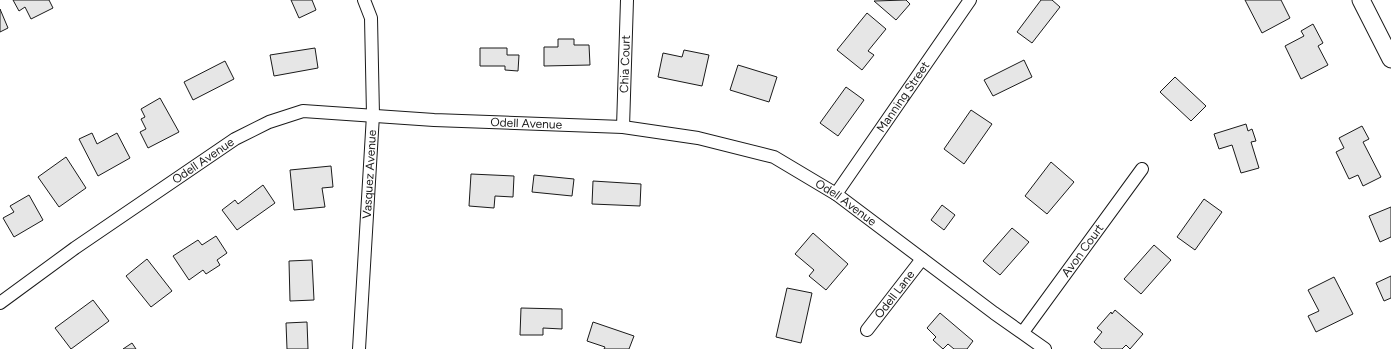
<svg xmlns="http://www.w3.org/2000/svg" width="1391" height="349" viewBox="0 0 1391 349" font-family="Figtree,sans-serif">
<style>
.building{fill:#e6e6e6;stroke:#1a1a1a}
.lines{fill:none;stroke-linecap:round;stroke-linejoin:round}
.minor-casing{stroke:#1a1a1a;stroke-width:14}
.secondary-casing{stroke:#1a1a1a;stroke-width:19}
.minor{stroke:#fff;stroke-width:12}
.secondary{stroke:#fff;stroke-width:17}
.labels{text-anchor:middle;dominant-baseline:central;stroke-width:3;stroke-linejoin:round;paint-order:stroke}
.street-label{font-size:12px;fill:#1a1a1a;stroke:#fff}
</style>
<rect width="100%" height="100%" fill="#fff"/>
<g class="building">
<polygon points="13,0 49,0 53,8 31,19 25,7 19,11"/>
<polygon points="291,0 312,0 316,10 299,18"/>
<polygon points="906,0 910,4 896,20 874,1"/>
<polygon points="1041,0 1052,0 1060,7 1032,43 1017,32"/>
<polygon points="1245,0 1281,0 1290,18 1262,33"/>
<polygon points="0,9 8,28 0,32"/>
<polygon points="867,13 886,29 868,51 874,55 862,70 837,50"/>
<polygon points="1313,24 1323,43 1318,46 1328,65 1301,79 1285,46 1304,36 1301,31"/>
<polygon points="558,39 574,39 574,45 589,45 590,65 544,66 544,47 558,47"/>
<polygon points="315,48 318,68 274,76 270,55"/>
<polygon points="480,48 507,48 507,55 519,55 518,71 505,70 505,66 480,66"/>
<polygon points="684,50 709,55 702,86 658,77 663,53 682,57"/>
<polygon points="1024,60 1032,77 993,96 984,80"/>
<polygon points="225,61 234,79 193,100 184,82"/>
<polygon points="738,65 777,77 769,102 730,90"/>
<polygon points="1175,77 1206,106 1191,121 1160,92"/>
<polygon points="846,87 864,100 838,136 820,123"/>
<polygon points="160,98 179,132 148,148 140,132 146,129 141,119 145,117 141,109"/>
<polygon points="971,110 992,124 964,164 944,149"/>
<polygon points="1246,124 1248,131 1252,129 1256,141 1251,142 1259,168 1241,173 1232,145 1219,149 1214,134"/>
<polygon points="1362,126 1369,139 1363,142 1381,177 1363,186 1358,175 1349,179 1336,152 1344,148 1339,138"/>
<polygon points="92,133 97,144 117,133 130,158 98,176 79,139"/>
<polygon points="66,157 86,188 59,207 38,177"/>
<polygon points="1051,162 1074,182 1047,214 1025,196"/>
<polygon points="331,166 333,187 322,188 325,207 294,210 290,170"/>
<polygon points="471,174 514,176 513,197 495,196 494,208 469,206"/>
<polygon points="534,175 574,179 572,196 532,192"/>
<polygon points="593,181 641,184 640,206 592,204"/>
<polygon points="263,185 275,203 237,230 222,210 235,200 238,204"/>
<polygon points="29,195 43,220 14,237 3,218 14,212 10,206"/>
<polygon points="1204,199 1222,212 1195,250 1177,237"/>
<polygon points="942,205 955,215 944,230 931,220"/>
<polygon points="1391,207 1391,237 1380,242 1369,216"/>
<polygon points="1012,228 1029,242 1000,275 983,261"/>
<polygon points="813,233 848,264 826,290 809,276 814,270 795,254"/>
<polygon points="216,236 227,253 217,260 220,265 206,274 203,270 189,280 173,256 198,240 202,245"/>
<polygon points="1154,245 1171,260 1141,294 1124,279"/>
<polygon points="147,259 172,291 151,307 126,276"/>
<polygon points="312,260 314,300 290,301 289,261"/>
<polygon points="1391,276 1391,298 1384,301 1376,283"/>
<polygon points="1334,277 1353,314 1316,332 1308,316 1319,311 1308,290"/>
<polygon points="787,288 812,293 801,343 776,337"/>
<polygon points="93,300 109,321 71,349 55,328"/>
<polygon points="521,308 562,309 562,329 543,328 543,335 520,335"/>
<polygon points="1115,310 1143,334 1130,349 1126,345 1122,349 1102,349 1094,342 1102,332 1097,328 1111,312 1112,314"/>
<polygon points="940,313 973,341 967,349 954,349 948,344 943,349 933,340 936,337 927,328"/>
<polygon points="307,322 308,349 287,349 286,323"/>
<polygon points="593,322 634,336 629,349 604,349 605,347 587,341"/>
<polygon points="132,343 136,349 123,349"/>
</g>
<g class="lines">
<g class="minor-casing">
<g id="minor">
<path id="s1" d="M623,127L627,0"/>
<path id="s2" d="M836,194L970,0"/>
<path id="s3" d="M0,303L75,248L235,139L269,122L303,111L434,120L623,127L698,138L774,157L836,194L994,313L1045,349"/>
<path id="s4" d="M867,330L922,259"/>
<path id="s5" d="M1023,332L1142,169"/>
<path id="s6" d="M359,349L373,115L371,18L364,0"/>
</g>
</g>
<g class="secondary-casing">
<polyline id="secondary" points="1361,0 1391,59"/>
</g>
<use href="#minor" class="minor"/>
<use href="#secondary" class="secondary"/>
</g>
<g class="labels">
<g class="street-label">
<text stroke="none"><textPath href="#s1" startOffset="63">Chia Court</textPath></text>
<text stroke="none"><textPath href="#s2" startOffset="118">Manning Street</textPath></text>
<text stroke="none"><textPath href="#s3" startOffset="584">Odell Avenue</textPath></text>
<text stroke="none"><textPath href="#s3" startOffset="248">Odell Avenue</textPath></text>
<text stroke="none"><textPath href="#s6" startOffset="175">Vasquez Avenue</textPath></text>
<text stroke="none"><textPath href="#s3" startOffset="920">Odell Avenue</textPath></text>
<text stroke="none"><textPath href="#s5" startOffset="101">Avon Court</textPath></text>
<text stroke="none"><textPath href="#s4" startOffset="45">Odell Lane</textPath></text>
</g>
</g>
</svg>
